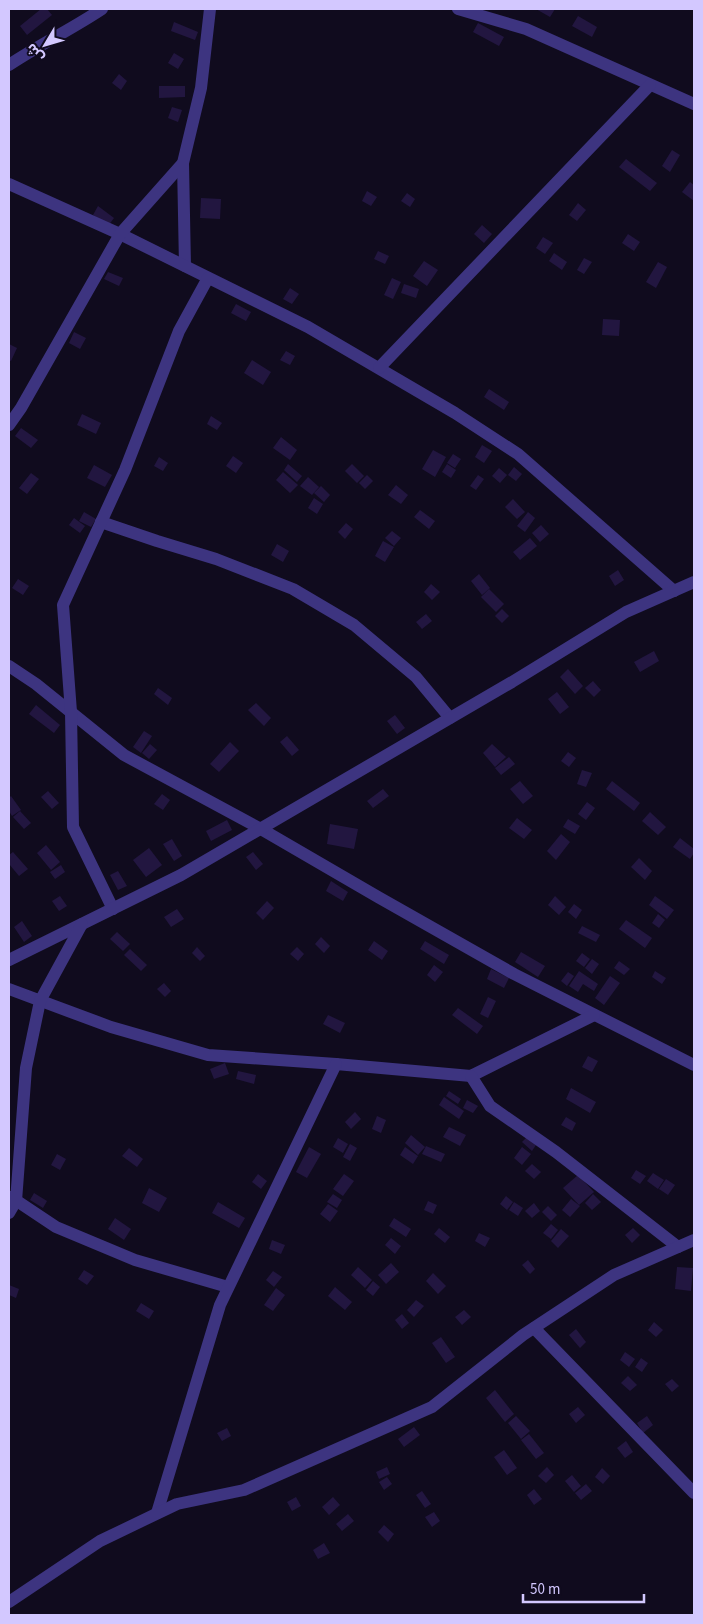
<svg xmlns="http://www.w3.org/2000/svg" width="703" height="1624" viewBox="0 0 703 1624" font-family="'Source Sans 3','Noto Sans Arabic',sans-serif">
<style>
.building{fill:#221640}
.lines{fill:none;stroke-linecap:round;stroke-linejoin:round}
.street{stroke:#3d3480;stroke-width:12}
</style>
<rect width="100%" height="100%" fill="#100b1e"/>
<g class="building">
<polygon points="41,9 47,9 52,15 27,35 20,26"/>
<polygon points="536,9 555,9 550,17"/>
<polygon points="578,16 597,27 592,37 572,26"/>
<polygon points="174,22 198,32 195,40 171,31"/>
<polygon points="478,23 504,37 499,46 473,32"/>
<polygon points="174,53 184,59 178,69 168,63"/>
<polygon points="119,74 127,81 121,90 112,83"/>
<polygon points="159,86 185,86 185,97 159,98"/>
<polygon points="172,107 182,110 178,122 168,118"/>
<polygon points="672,150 680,155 670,172 662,166"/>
<polygon points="626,159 657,183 650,191 619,167"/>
<polygon points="690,182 694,185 694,201 682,192"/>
<polygon points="367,191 377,197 371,206 362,201"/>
<polygon points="407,193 415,199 410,207 401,201"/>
<polygon points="201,198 221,199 220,219 200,218"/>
<polygon points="578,203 586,210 577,221 569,215"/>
<polygon points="98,206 114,218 108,226 93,215"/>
<polygon points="482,225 492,234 484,243 474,234"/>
<polygon points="628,234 640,242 634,251 622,243"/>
<polygon points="543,237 553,243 545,254 536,248"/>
<polygon points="378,251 389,256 385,264 374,259"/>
<polygon points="554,253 567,262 562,270 549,261"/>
<polygon points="584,258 592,262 584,274 577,270"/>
<polygon points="424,261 438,270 427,286 413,276"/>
<polygon points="658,262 667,267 656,288 646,282"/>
<polygon points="108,272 123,278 119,286 104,279"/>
<polygon points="392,278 401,282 393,299 384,295"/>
<polygon points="404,284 419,289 416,298 401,293"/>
<polygon points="290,288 299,294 292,304 283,299"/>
<polygon points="236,304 251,312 246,321 231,313"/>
<polygon points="603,319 620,320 619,336 602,335"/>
<polygon points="74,332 86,338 80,349 69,343"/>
<polygon points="9,344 17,348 11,361 9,360"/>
<polygon points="286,351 295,356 290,365 280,360"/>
<polygon points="252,360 271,372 263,385 244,373"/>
<polygon points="489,389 509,402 504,410 484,397"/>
<polygon points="82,414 101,423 96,434 77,425"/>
<polygon points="211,416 222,423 217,430 207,424"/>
<polygon points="21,428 38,440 31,448 15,436"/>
<polygon points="281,437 297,450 290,460 273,448"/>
<polygon points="482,445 492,451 484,463 475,457"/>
<polygon points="433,450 446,457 435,477 422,469"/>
<polygon points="453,454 461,459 455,468 447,463"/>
<polygon points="233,456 243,463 236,473 226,466"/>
<polygon points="159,457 168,463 163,471 154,466"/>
<polygon points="288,464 302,476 297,482 284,470"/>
<polygon points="352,464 364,476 357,483 345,471"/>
<polygon points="447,464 456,470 451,478 442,472"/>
<polygon points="94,465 112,475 105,487 87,478"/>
<polygon points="514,467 522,474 516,481 508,475"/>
<polygon points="499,468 507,475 500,483 492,476"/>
<polygon points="283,472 298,485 290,493 276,480"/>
<polygon points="31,473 39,479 27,494 19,488"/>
<polygon points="367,475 373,481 365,489 359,483"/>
<polygon points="478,475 484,479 476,490 470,486"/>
<polygon points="308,477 319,487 312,495 300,486"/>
<polygon points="396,485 408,495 401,504 388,495"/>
<polygon points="321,486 330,495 324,502 314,493"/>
<polygon points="314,498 323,504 317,514 308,508"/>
<polygon points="513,499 525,512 517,519 505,507"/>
<polygon points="420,510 435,521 429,529 414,517"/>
<polygon points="84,512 96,519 91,527 79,521"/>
<polygon points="528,512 535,518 525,532 517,526"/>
<polygon points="74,518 85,526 80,533 69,525"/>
<polygon points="346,523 353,529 345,539 338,532"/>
<polygon points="541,525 549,534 540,542 532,533"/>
<polygon points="392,531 401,538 394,546 385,538"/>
<polygon points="530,538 537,546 520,560 513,552"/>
<polygon points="383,541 394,547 385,562 375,556"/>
<polygon points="277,544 289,551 283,562 271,555"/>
<polygon points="618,570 624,580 615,586 609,576"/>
<polygon points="479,574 490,588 482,595 471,581"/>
<polygon points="18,579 29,586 23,595 12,588"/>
<polygon points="431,584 440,592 432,600 424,592"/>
<polygon points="489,589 504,604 496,612 481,597"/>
<polygon points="502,609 509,616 502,623 495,616"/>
<polygon points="426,614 432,621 422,629 416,622"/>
<polygon points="654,651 659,661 640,672 634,662"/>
<polygon points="568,669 583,686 575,694 560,677"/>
<polygon points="593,681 601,690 594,697 585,688"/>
<polygon points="158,688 172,698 168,705 154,694"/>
<polygon points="557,692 569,707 560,714 548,699"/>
<polygon points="256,703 271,718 264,726 248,710"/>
<polygon points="36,705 60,725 54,733 29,714"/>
<polygon points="395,715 405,728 397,734 387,721"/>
<polygon points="144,731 152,736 141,753 133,747"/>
<polygon points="287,736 299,750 292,756 280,742"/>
<polygon points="230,742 239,751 219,772 210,764"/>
<polygon points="150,744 157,750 149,759 142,753"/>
<polygon points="492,744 506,757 495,767 483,753"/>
<polygon points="568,752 576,758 569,767 561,761"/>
<polygon points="509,757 515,764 501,775 495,768"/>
<polygon points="582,770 592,773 586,787 577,784"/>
<polygon points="520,781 533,796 523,804 510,789"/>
<polygon points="612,781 640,803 634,811 606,789"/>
<polygon points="383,789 389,796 373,808 367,801"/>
<polygon points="48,791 59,803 52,809 41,797"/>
<polygon points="162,794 170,800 163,810 154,804"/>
<polygon points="11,796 21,810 12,816 9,811 9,798"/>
<polygon points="587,802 595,808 586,820 578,814"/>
<polygon points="20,811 31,823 24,829 13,817"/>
<polygon points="650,812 666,827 658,835 642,821"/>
<polygon points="517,818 532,830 524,839 509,828"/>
<polygon points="568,819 580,826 575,834 563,827"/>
<polygon points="227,820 232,830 211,841 206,831"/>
<polygon points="330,824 358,829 354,849 327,844"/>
<polygon points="561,834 570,842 556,860 547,851"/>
<polygon points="680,838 694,849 694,853 690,859 673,847"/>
<polygon points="172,839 182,856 174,861 163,844"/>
<polygon points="46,845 60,862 51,870 37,853"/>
<polygon points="149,848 162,865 146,877 133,860"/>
<polygon points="13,852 28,869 19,876 9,864 9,855"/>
<polygon points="253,852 263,864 256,870 246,857"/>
<polygon points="639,858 652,871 645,880 631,867"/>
<polygon points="61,865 65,872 55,879 50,872"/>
<polygon points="118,871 127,886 118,890 110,875"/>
<polygon points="331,881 348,892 343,901 326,891"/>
<polygon points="60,896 67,906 59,911 52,901"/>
<polygon points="555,896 566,907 559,915 548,905"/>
<polygon points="655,896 674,910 667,919 649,905"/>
<polygon points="267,901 274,908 263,920 256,913"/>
<polygon points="574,904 582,910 576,919 568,912"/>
<polygon points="177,909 184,919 171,927 164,917"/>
<polygon points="658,914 665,920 659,928 652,923"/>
<polygon points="626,920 652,938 645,948 619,929"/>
<polygon points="22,921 32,936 24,942 14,927"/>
<polygon points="582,926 600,935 596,942 578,933"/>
<polygon points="117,932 130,944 123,951 110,939"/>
<polygon points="321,937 330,946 324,953 315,944"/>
<polygon points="374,941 388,951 382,960 368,950"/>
<polygon points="425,941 449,955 444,964 420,949"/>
<polygon points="197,947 205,956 200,961 192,953"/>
<polygon points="297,947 304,954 298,961 290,954"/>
<polygon points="130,949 147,965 141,971 124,955"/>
<polygon points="521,952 545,966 538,977 515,962"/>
<polygon points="582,953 590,959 584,967 576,961"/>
<polygon points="592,959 599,964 592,974 585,968"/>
<polygon points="619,961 630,969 624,975 614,968"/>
<polygon points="434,965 443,972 435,982 427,975"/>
<polygon points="491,969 509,978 504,988 487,979"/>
<polygon points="579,971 598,984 594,991 583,984 578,992 569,986"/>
<polygon points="655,971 666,978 662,984 652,977"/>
<polygon points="568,972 574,976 567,986 561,981"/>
<polygon points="610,976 620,983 604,1005 595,998"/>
<polygon points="164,983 171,991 165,997 157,989"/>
<polygon points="488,997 496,1001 488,1018 480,1014"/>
<polygon points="458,1008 483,1026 477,1034 452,1015"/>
<polygon points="328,1015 345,1023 340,1033 323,1024"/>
<polygon points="588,1056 598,1061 592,1072 582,1067"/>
<polygon points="225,1063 229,1074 214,1079 210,1069"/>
<polygon points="238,1071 256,1075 254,1084 236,1079"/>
<polygon points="571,1088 596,1102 590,1113 566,1099"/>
<polygon points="449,1091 461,1099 458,1104 446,1096"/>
<polygon points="444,1097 464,1111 459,1119 439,1105"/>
<polygon points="467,1100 478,1106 473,1113 463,1108"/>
<polygon points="355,1112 361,1119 351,1129 345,1122"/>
<polygon points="377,1116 386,1120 381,1133 372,1129"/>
<polygon points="566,1117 576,1123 572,1131 561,1125"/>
<polygon points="449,1127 466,1135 460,1146 443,1137"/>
<polygon points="411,1135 425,1147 418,1155 405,1143"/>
<polygon points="527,1137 536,1145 532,1151 522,1142"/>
<polygon points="338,1138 348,1144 343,1153 333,1147"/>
<polygon points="350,1144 357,1148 350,1161 343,1157"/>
<polygon points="426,1146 445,1154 441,1162 422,1154"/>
<polygon points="309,1147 321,1154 307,1178 296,1172"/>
<polygon points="405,1147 418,1156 413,1164 400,1155"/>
<polygon points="522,1147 531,1154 522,1165 514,1158"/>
<polygon points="129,1148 143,1159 137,1167 122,1156"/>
<polygon points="57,1154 66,1159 60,1170 51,1165"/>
<polygon points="532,1164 541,1172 534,1179 525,1171"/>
<polygon points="636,1170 646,1176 640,1184 631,1178"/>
<polygon points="653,1173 664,1180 658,1189 647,1181"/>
<polygon points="258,1174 267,1181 261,1189 252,1182"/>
<polygon points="344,1174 354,1181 343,1196 333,1189"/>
<polygon points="578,1175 594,1192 579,1205 563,1188"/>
<polygon points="666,1179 675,1185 668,1195 659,1189"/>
<polygon points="149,1188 167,1198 159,1212 142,1203"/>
<polygon points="34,1193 47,1201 43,1208 30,1200"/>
<polygon points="333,1194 342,1200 337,1208 327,1202"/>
<polygon points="593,1194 601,1202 592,1210 585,1203"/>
<polygon points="506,1196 513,1202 507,1210 500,1204"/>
<polygon points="571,1199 580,1206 570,1217 562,1210"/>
<polygon points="428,1201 437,1205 433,1214 424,1210"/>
<polygon points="218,1202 245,1218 239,1228 212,1213"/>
<polygon points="514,1202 523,1208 518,1216 509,1210"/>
<polygon points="534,1203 540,1211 532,1218 525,1211"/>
<polygon points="328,1204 338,1211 330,1222 320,1214"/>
<polygon points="548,1206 557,1215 551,1221 542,1212"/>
<polygon points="115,1218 131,1229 124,1240 108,1229"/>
<polygon points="394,1218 411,1229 406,1237 389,1226"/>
<polygon points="551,1224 558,1230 551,1239 543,1233"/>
<polygon points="439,1228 450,1237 445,1243 434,1234"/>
<polygon points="633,1228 640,1235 632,1243 625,1235"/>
<polygon points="561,1229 569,1236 558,1248 551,1241"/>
<polygon points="479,1233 490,1238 485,1247 475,1241"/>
<polygon points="391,1238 401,1246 395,1254 385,1245"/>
<polygon points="272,1240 285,1245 281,1254 269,1249"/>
<polygon points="528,1260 535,1269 530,1274 522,1265"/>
<polygon points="391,1263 399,1272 386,1284 378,1275"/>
<polygon points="358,1267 372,1280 365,1288 351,1275"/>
<polygon points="677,1267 693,1268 691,1291 675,1289"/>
<polygon points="84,1270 94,1276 87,1285 78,1279"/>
<polygon points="273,1271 282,1277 274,1287 266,1280"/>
<polygon points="433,1273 446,1286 438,1294 426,1281"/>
<polygon points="373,1281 380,1287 373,1296 366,1290"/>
<polygon points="9,1285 19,1289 16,1298 9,1295"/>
<polygon points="335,1287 352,1302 345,1310 328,1296"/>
<polygon points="276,1288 285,1295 273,1311 264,1305"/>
<polygon points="416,1300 424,1306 414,1317 407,1310"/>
<polygon points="141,1303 154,1311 149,1319 136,1311"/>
<polygon points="464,1310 471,1317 462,1325 455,1317"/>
<polygon points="402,1314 409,1323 402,1329 395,1320"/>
<polygon points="654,1322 663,1330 656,1337 648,1330"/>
<polygon points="576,1329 586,1342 580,1348 569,1335"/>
<polygon points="441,1337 455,1357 446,1363 432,1343"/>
<polygon points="625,1352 635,1359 629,1367 620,1360"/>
<polygon points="641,1358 648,1363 642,1372 635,1367"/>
<polygon points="628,1376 637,1385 630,1391 621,1383"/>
<polygon points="672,1379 679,1386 672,1392 665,1384"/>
<polygon points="495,1390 514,1414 505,1422 486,1398"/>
<polygon points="578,1407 585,1415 576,1423 569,1414"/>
<polygon points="516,1416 530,1431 521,1439 508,1423"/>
<polygon points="647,1416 653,1425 643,1433 637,1423"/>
<polygon points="414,1427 420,1435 404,1447 398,1439"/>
<polygon points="227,1428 231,1436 222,1441 217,1433"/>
<polygon points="529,1434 544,1453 536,1459 521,1440"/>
<polygon points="626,1441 633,1452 625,1458 617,1448"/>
<polygon points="504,1450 517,1468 507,1475 494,1457"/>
<polygon points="387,1467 390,1474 379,1479 376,1472"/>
<polygon points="547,1467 554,1475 546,1483 538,1476"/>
<polygon points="602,1468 610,1476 603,1484 595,1477"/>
<polygon points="572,1475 581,1486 574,1492 565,1481"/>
<polygon points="387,1477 392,1484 384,1490 379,1482"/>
<polygon points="586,1484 592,1491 581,1500 575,1493"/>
<polygon points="534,1489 542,1499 534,1505 527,1495"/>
<polygon points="422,1491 431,1504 425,1508 416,1495"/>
<polygon points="296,1497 301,1506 292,1511 287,1502"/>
<polygon points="333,1497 340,1505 329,1515 322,1507"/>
<polygon points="434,1512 440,1521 432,1527 425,1517"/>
<polygon points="348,1514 354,1521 342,1531 336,1524"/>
<polygon points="384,1525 394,1534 388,1542 378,1532"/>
<polygon points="324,1543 330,1553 318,1559 313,1550"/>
</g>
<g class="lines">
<g class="street">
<polyline points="458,9 526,29 694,104"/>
<path d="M9,65C39,45 72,29 102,9"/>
<polyline points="183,163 185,266"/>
<polyline points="9,184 120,234 308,327 455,413 518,454 674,591"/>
<polyline points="379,368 650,85"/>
<polyline points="9,425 21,408 120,234 183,163 201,88 210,9"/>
<polyline points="101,522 157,541 216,559 293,589 354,625 416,677 450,718"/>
<polyline points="9,666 36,684 124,755 261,829 378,897 514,974 694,1065"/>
<polyline points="113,909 73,827 71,712 63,605 125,470 179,331 208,278"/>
<polyline points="9,960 181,875 512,682 626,612 694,582"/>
<polyline points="9,989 111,1027 208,1055 336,1064 471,1076 594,1015"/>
<polyline points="471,1076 490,1106 556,1152 678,1247"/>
<polyline points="11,1197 56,1227 135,1260 228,1287"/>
<polyline points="9,1213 16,1201 26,1068 40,1001 82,924"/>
<polyline points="534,1328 694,1493"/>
<polyline points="157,1513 220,1305 336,1064"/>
<polyline points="9,1602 100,1541 177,1504 244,1490 432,1407 523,1335 614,1275 694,1240"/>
</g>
</g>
<rect width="703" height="1624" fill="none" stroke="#d3c8ff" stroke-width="20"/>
<g transform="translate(45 45) rotate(232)" stroke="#100b1e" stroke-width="4" paint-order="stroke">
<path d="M0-4L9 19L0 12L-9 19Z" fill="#d3c8ff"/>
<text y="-8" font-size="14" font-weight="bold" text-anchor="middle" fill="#d3c8ff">ش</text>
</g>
<path d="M523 1594v8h121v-8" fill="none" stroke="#d3c8ff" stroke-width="2.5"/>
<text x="530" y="1594" font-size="15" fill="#d3c8ff" stroke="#100b1e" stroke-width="4" paint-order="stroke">50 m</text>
</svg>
